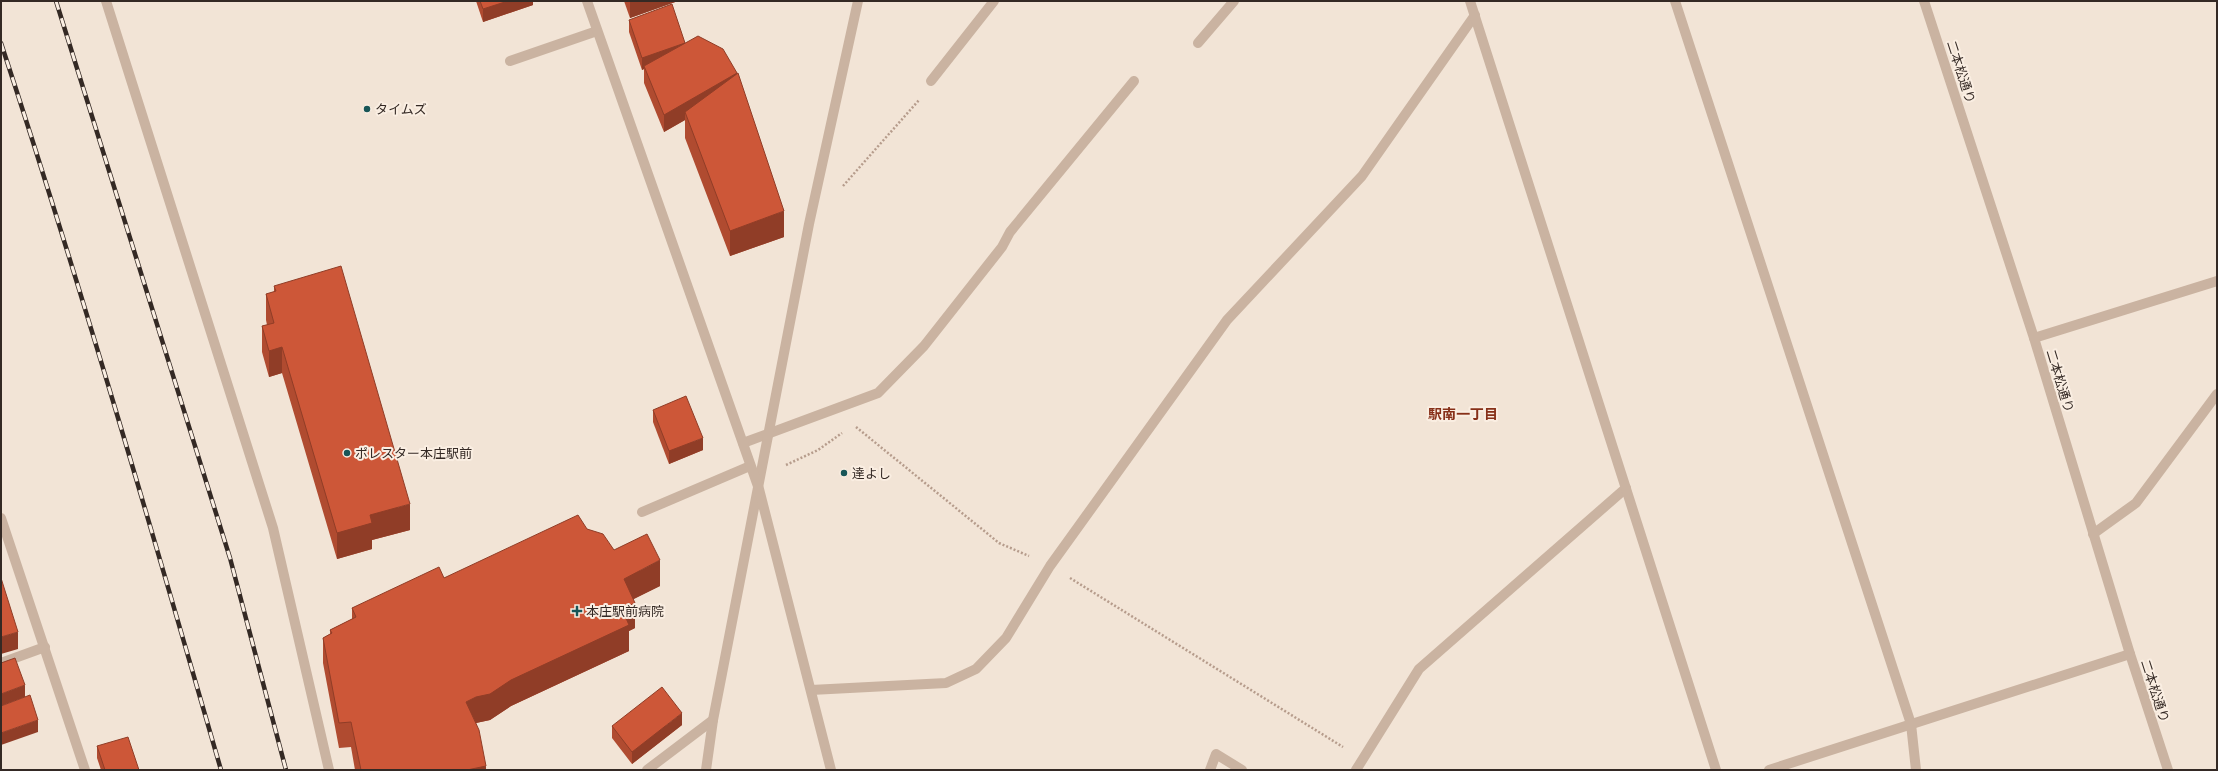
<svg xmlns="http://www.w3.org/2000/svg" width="2218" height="771" viewBox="0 0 2218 771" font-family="'Space Grotesk','Noto Sans JP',sans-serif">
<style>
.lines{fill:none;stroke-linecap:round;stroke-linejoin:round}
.path{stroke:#b69c8c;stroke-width:2.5;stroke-dasharray:2 2;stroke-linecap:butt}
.service{stroke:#cab3a1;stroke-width:10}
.minor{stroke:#cab3a1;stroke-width:10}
.tertiary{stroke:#cab3a1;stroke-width:10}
.rail-casing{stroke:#342924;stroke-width:4.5}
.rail{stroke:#faeee2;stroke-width:3;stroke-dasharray:9;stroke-linecap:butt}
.wall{fill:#b04b30}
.shaded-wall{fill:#903d27}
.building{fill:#cd5738;stroke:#903d27}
.poi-dot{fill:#185557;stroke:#faeee2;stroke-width:1.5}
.labels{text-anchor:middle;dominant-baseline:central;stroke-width:4;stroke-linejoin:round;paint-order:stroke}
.street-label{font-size:13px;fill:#342924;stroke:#faeee2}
.poi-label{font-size:13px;fill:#342924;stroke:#faeee2;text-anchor:start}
.neighbourhood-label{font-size:14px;font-weight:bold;fill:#873019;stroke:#faeee2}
</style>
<rect width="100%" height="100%" fill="#f2e4d6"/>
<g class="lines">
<g class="path">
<polyline points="843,186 919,100"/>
<polyline points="856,427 999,543 1029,556"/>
<polyline points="786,465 818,450 842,433"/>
<polyline points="1070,578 1343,747"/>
</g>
<g class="service">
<polyline points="510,61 597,31"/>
<polyline points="931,81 994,1"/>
<polyline points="743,443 878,393 924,346 1002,247 1010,232 1134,81"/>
<polyline points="642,512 750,466"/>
<polyline points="811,690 946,683 976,669 1006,638 1050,566 1227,320 1362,176 1475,15"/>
<polyline points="1911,724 1916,770"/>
<polyline points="1210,770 1216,754 1242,770"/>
<polyline points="1356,770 1419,669 1626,488"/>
</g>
<g class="minor">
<polyline points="106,1 273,528 329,770"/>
<polyline points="1470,1 1716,770"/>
<polyline points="1675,1 1911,724"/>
<polyline points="1198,43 1234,1"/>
<polyline points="2034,338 2217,281"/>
<polyline points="1,518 85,770"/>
<polyline points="2093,534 2136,503 2217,394"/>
<polyline points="1,663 45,647"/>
<polyline points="647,770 713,720"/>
<polyline points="706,770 713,720 809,224 858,1"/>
<polyline points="1769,770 2130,654"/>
</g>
<g class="tertiary">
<polyline points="587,1 759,489 831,770"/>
<polyline points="1924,1 2034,338 2130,654 2168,770"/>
</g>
<g class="rail-casing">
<g id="rail">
<polyline points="56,1 230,558 286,770"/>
<path d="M1,43C80,284 151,527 221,770"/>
</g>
</g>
<use href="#rail" class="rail"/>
</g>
<g class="wall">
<polygon points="476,1 533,1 533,5 483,22"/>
<polygon points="624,1 678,1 630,18"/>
<polygon points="629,20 685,43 737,74 784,237 730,256 685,138 685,120 664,132 644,83 644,69 642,70 629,32"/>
<polygon points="274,286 410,530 372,540 372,549 337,559 282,373 269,377 262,352 262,326 267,325 266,320 266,294 274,292"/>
<polygon points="653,410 703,450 669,464 653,422"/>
<polygon points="587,529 614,550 660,586 633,599 635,628 629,631 629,651 511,706 490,720 476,723 486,770 355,770 351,747 339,748 323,663 323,638 330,634 330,630 352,619 352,608 444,578"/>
<polygon points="682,725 632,764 612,738 612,726"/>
<polygon points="97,746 139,770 101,770 97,758"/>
</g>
<g class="shaded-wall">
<polygon points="508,1 533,1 533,5 483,22 483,9"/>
<polygon points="630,1 678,1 630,18"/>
<polygon points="685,43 644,66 644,69 642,70 642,58"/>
<polygon points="737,73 737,90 685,112 685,120 664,132 664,115"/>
<polygon points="784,211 784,237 730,256 730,231"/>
<polygon points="282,347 282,373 269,377 269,351"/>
<polygon points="703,438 703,450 669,464 669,451"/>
<polygon points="410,504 410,530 372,540 372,549 337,559 337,533 370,515"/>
<polygon points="660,560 660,586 624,604 624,579"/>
<polygon points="635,603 635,628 629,631 629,651 511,706 490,720 476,723 466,702 511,680 622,609"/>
<polygon points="18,632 18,649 1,654 1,637"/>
<polygon points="25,685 25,697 1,706 1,694"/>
<polygon points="682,713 682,725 632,764 632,752"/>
<polygon points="38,720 38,732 1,745 1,733"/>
<polygon points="486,766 486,770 467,770"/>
</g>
<g class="building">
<polygon points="480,1 508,1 483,9"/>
<polygon points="672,4 685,43 642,58 629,20"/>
<polygon points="698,36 723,49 737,73 664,115 644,66"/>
<polygon points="738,73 784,211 730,231 685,112"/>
<polygon points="341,266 410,504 370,515 372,523 337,533 282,347 269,351 262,326 274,323 266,294 276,291 274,286"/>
<polygon points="686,396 703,438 669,451 653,410"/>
<polygon points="578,515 587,529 603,534 614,550 647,534 660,560 624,579 635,603 622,609 629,625 511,680 490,694 476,697 466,702 479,730 486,766 467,770 361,770 351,722 339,723 323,638 332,633 330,630 356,617 352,608 439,567 444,578"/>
<polygon points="1,578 18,632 1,637"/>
<polygon points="15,658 25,685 1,694 1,663"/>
<polygon points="662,687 682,713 632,752 612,726"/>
<polygon points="30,695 38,720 1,733 1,706"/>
<polygon points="128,737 139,770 105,770 97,746"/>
</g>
<g class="poi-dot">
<circle cx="367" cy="109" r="4"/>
<circle cx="347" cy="453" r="4"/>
<circle cx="844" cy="473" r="4"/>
<path d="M575 605h4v4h4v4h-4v4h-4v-4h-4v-4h4z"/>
</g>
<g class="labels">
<g class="street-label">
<text transform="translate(1961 72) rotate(72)">二本松通り</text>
<text transform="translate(2060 381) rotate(73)">二本松通り</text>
<text transform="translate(2155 691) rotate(72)">二本松通り</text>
</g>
<g class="poi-label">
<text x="375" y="109">タイムズ</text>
<text x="355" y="453">ポレスター本庄駅前</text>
<text x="852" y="473">達よし</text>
<text x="586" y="611">本庄駅前病院</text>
</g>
<g class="neighbourhood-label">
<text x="1463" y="414">駅南一丁目</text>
</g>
</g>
<rect width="2218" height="771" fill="none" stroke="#342924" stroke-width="4"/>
</svg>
